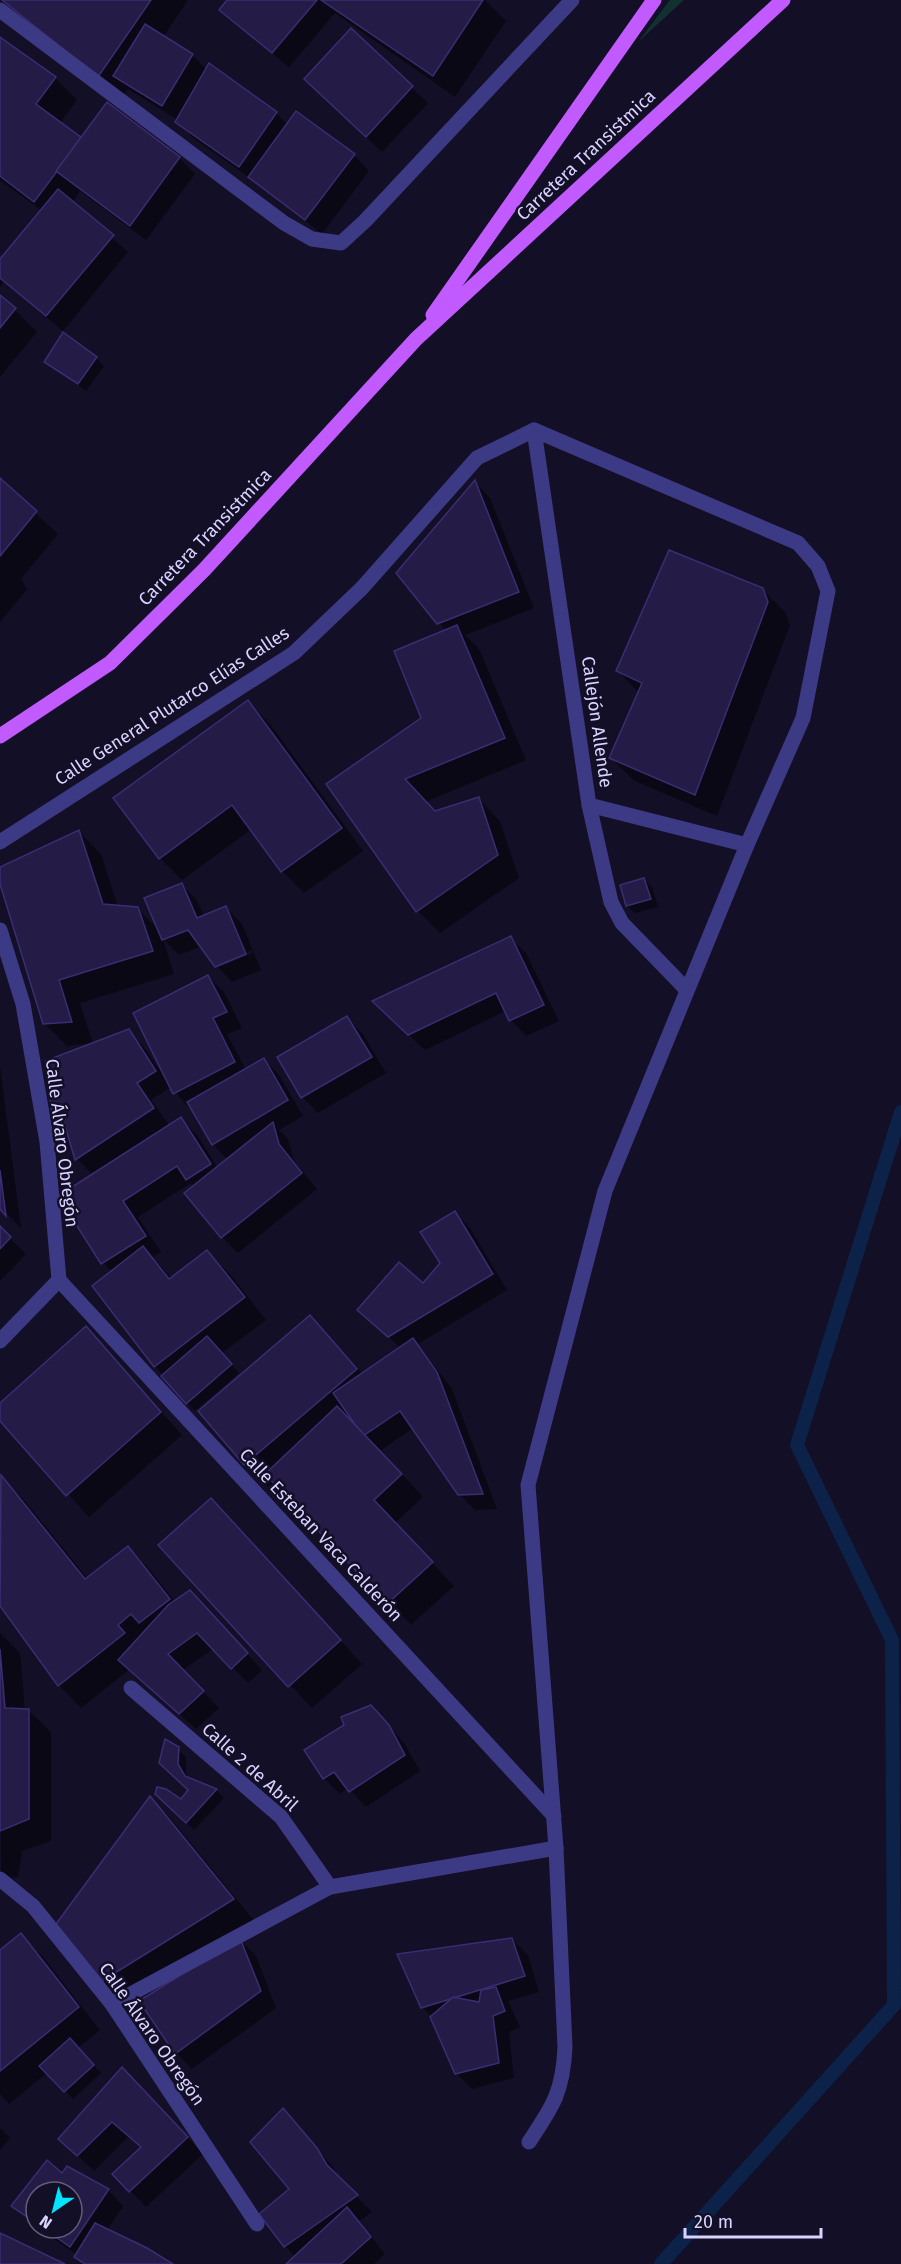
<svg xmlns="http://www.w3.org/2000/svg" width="901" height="2264" viewBox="0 0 901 2264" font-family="'Fira Sans',sans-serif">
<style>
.green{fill:#12302f}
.shadow{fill:#0007;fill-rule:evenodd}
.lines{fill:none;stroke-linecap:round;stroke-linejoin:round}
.stream{stroke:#0c2248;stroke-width:14}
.building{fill:#241b47;stroke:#3b2d73;stroke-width:1.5}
.minor{stroke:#3d3a85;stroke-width:15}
.major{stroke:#c25bff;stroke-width:15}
.labels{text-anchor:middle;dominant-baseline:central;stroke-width:5;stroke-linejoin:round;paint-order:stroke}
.street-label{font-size:18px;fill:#d9d4ff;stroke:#130f26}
</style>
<rect width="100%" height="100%" fill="#130f26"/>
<polygon class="green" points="670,0 684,0 638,42"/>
<g class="shadow">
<polygon points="4,0 188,0 163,37 192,55 207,70 276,113 288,125 354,155 369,171 322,234 253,180 193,138 178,120 128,89 121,98 25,22"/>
<polygon points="229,0 485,0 506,21 455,97 335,13 289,67 221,10"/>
<polygon points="351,30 428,103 382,152 321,95"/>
<polygon points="0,39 55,78 77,100 60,123 82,140 179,158 195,174 146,240 80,191 72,203 128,252 63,331 4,282 0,287 0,261 42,211 0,180"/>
<polygon points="0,296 37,332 0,377"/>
<polygon points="96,358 104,366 86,391 46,361"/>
<polygon points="0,481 58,534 21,579 27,589 0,622"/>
<polygon points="475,482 490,498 534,608 465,635 479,649 526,760 425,802 435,812 478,798 500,821 519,878 440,933 418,911 328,784 423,718 447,631 439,623"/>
<polygon points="762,589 785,612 790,625 717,816 633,780 611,758 639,693 618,671"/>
<polygon points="248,702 270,724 363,851 304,893 282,871 252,829 182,880 160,858 115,798"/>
<path d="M79,832L101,854L118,907L138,909L159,930L181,884L197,900L204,917L226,908L242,924L261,970L232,982L218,967L253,953L252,950L217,964L202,946L179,955L163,939L174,974L80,1003L93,1044L128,1031L144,1047L163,1075L165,1074L208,977L224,992L242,1028L227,1034L246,1070L264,1060L279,1075L303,1116L279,1130L288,1139L294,1161L317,1189L238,1253L222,1237L191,1183L138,1217L161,1252L153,1257L172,1279L207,1252L230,1274L266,1320L222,1353L239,1373L195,1411L155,1366L112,1272L103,1263L60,1197L93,1175L77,1159L69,1135L54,1120L93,1043L67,1046L45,1024L0,879V868ZM171,1087L190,1109L192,1108L213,1144L228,1160L218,1168L197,1135L181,1119L170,1126L151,1100Z"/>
<polygon points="644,879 652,887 658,907 635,913 627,906"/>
<polygon points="510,938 526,953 559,1021 526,1036 511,1020 506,1011 425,1050 390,1017"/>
<polygon points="347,1018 363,1034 386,1073 318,1113 302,1097 279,1057"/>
<polygon points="0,1066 21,1228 0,1207"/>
<path d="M454,1212L470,1228L507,1290L418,1344L452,1389L497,1509L475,1510L459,1494L413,1428L380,1451L423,1497L395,1523L454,1586L411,1625L274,1481L268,1487L245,1464L200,1411L310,1317L363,1374L401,1348L359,1310L423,1285L442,1264ZM352,1415L364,1435L348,1418Z"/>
<polygon points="0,1228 26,1254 0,1281"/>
<polygon points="86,1328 182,1435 89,1517 0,1419 0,1405"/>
<polygon points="2,1478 24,1500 88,1579 128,1548 150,1570 175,1602 206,1608 262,1670 248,1683 214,1648 183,1670 219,1708 196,1729 130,1669 81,1708 59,1685 0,1603"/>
<polygon points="233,1522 362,1664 312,1708 161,1545"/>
<polygon points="0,1633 20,1653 25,1710 28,1710 51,1732 51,1841 22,1851 18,1877 1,1879"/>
<polygon points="387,1723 404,1743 420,1771 366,1807 348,1788 340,1794 324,1778"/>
<polygon points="178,1749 186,1757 186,1773 189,1780 216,1790 224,1798 194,1830 157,1794 181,1801 190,1791 160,1762"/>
<polygon points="150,1798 172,1820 255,1922 123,2004 100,1982"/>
<polygon points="20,1935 43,1957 100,2030 78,2048 101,2073 73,2099 48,2072 9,2104 0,2094 0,1951"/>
<polygon points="512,1939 528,1955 539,1992 508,2001 520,2027 509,2032 514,2078 472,2089 456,2073 432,2017 422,2007"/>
<polygon points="240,1940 256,1956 276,2008 192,2069 176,2053 141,2001"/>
<polygon points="138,2085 203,2154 146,2207 114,2174 141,2148 128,2137 94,2171 60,2139"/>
<polygon points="283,2110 332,2166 342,2182 372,2212 359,2221 385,2254 374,2264 288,2264 296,2257 285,2246 291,2189"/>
<polygon points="0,2128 10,2138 0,2150"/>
<polygon points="62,2175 108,2190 123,2206 107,2230 170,2264 83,2264 77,2255 38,2228 72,2228 72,2192 36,2192 36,2226 13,2206"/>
</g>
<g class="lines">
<polyline class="stream" points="661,2264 894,2005 892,1640 797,1445 901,1112"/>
</g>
<g class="building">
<polygon points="2,0 151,0 98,77"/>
<polygon points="227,0 317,0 272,53 219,10"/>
<polygon points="321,0 483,0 433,76"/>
<polygon points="145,24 193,54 162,106 113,76"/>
<polygon points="351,28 413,86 366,137 304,79"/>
<polygon points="0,37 56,77 36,104 82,138 34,202 0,176"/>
<polygon points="209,63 277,112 239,167 175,122"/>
<polygon points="107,102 180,157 130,226 56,171"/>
<polygon points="296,111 355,154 305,220 248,177"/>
<polygon points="58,189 114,235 46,316 0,278 0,259"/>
<polygon points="0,295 16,308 0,328"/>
<polygon points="63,332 97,357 78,384 44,362"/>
<polygon points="0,478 37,511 0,556"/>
<polygon points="475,480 519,592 437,624 396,573"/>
<polygon points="669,550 763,588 768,602 695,795 609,758 642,683 616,671"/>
<polygon points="457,625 505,738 405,779 435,811 479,797 498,855 416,912 326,784 421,718 394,651"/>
<polygon points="248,700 342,828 281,872 232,805 159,859 113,798"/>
<polygon points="79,830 103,904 138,907 153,951 59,980 72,1022 43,1024 0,884 0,867"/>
<polygon points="644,878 651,899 626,906 620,885"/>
<polygon points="182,883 197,918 226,906 246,954 215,967 188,930 162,940 144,898"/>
<polygon points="511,936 544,1005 509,1021 496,993 408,1035 372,1001"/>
<polygon points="208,975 227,1012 213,1018 235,1062 173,1094 133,1013"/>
<polygon points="347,1016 372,1057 301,1098 277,1057"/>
<polygon points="129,1029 156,1071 137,1083 154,1108 75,1160 64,1122 53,1121 45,1061"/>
<polygon points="264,1058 288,1100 212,1145 187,1102"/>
<polygon points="181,1117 211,1164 186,1180 177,1166 123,1201 146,1236 101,1264 58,1196"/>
<polygon points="273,1122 279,1144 302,1173 221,1238 184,1193"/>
<polygon points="0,1170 6,1216 0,1209"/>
<polygon points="455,1211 493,1274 388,1337 357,1310 399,1262 423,1283 440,1263 420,1232"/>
<polygon points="0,1226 11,1237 0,1249"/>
<polygon points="143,1246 169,1279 207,1250 245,1297 154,1367 92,1286"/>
<polygon points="310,1315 357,1369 244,1465 198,1411"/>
<polygon points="86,1326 161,1412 66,1496 0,1421 0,1403"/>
<polygon points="207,1336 232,1364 186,1404 161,1376"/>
<polygon points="413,1338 437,1372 483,1494 458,1495 400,1411 363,1436 333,1393"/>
<polygon points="337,1406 402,1474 374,1500 433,1562 387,1604 265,1474"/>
<polygon points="1,1475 85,1579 128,1546 170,1599 139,1623 131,1614 118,1625 125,1633 58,1686 0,1606"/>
<polygon points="211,1498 341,1640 288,1687 158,1545"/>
<polygon points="190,1590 248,1653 231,1669 197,1633 168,1654 204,1691 179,1714 118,1660 168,1605"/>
<polygon points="0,1649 5,1708 29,1709 29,1819 0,1831"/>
<polygon points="371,1705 389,1725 405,1755 349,1792 334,1772 323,1779 304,1750 344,1725 341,1717"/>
<polygon points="165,1739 179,1747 178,1764 185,1776 217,1789 186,1823 155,1794 157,1787 166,1789 181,1799 188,1790 159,1763"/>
<polygon points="150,1796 234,1899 99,1983 56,1924"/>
<polygon points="21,1933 79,2007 0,2071 0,1950"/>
<polygon points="240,1938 261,1991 175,2054 139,2001"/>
<polygon points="512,1938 525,1976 421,2008 397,1954"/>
<polygon points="496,1987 505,2011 493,2016 499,2063 455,2074 430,2017 453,1997 479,2002 481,1990"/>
<polygon points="70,2038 94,2065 64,2092 39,2066"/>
<polygon points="122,2067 188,2137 129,2192 112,2174 141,2147 112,2122 77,2156 58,2139"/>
<polygon points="283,2108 317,2148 327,2165 358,2195 284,2247 259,2214 289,2189 250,2142"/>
<polygon points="47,2160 62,2173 67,2166 109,2189 70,2247 43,2228 72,2228 72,2192 36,2192 36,2223 11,2206"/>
<polygon points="347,2207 371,2237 341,2264 286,2264"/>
<polygon points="95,2223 147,2248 173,2264 85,2264 74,2257"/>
<polygon points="0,2233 65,2264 0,2264"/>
</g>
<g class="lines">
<g class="minor">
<polyline points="0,10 284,223 312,239 341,243 365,221 572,0"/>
<polyline points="534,430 589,805 611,902 622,923 687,990"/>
<polyline points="589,805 747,845"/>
<path d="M0,842L294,653L362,588L477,458L534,430L798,543L818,566L828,591L803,718L747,845L605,1191L528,1485L556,1848L565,2047C563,2092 553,2106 529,2142"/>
<polyline points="0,930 23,1004 47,1142 59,1280 0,1341"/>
<polyline points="59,1280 554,1816"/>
<polyline points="131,1688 281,1817 330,1887"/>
<polyline points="0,1879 33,1906 112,2004 257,2224"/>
<polyline points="112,2004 330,1887 556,1848"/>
</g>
<g class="major">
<polyline points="433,315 654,0"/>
<polyline points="0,736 110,663 204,570 416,339 783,0"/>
</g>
</g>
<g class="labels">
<g class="street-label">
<text transform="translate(586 155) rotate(-43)">Carretera Transistmica</text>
<text transform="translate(205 537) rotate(-46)">Carretera Transistmica</text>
<text transform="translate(172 706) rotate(-33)">Calle General Plutarco Elías Calles</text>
<text transform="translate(597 722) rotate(82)">Callejón Allende</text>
<text transform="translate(62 1143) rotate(83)">Calle Álvaro Obregón</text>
<text transform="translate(321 1535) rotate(47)">Calle Esteban Vaca Calderón</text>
<text transform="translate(250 1767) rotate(42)">Calle 2 de Abril</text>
<text transform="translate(152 2034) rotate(55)">Calle Álvaro Obregón</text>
</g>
</g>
<g transform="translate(54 2210) rotate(215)"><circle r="28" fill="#130f26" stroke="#625e7d" stroke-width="1.5"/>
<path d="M0-4.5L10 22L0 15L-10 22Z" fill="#00e5ff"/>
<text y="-9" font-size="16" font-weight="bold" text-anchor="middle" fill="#d9d4ff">N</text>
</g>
<path d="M685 2228v9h136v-9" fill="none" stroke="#d9d4ff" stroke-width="3"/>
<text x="694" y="2228" font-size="18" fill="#d9d4ff" stroke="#130f26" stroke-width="4.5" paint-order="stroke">20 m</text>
</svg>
